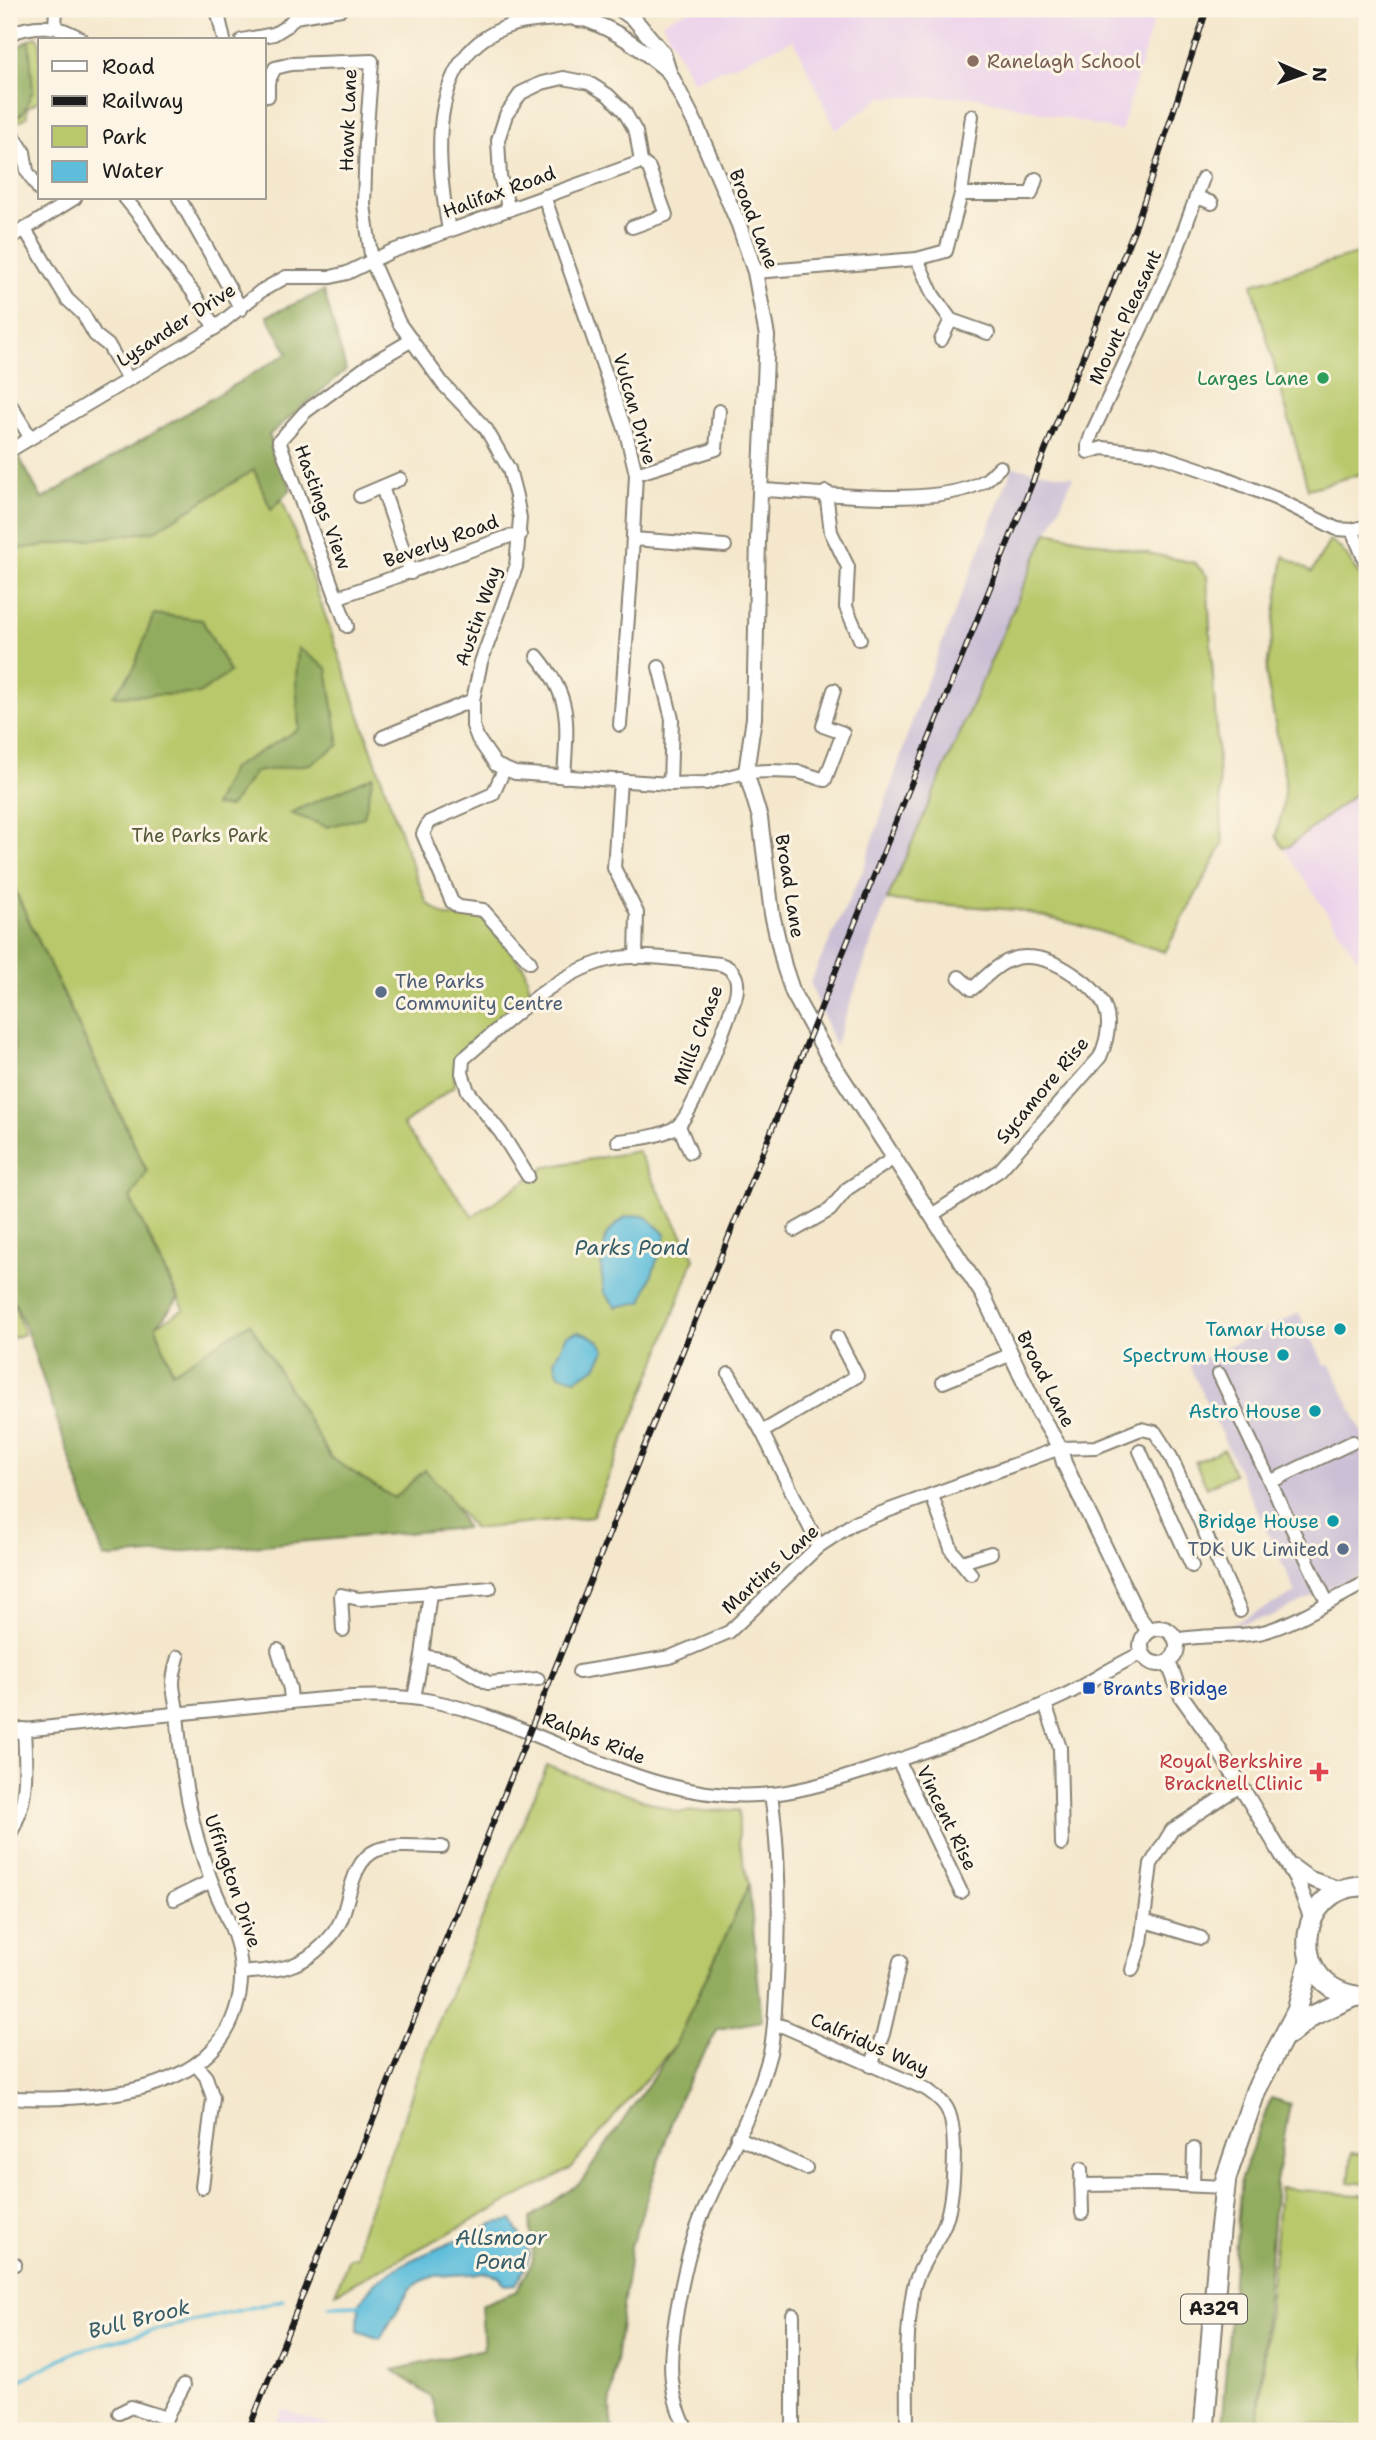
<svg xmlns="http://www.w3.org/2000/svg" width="1376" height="2440" viewBox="0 0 1376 2440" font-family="'Shantell Sans',sans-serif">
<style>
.built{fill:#ebd1eb}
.industrial{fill:#cbbfd5}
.green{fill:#b8c86b;stroke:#6a7244;stroke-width:2}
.forest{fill:#92ac5f;stroke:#57643e;stroke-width:2}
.water{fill:#5dbddb;stroke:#3c6c7c;stroke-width:2}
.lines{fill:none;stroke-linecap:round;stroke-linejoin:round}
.stream{stroke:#5dbddb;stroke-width:3.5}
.minor-casing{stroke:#888274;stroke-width:16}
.tertiary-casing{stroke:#888274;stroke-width:18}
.primary-casing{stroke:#888274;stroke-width:23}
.minor{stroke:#fff;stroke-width:12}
.tertiary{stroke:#fff;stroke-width:14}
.primary{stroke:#fff;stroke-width:19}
.rail-casing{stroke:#1c1c1c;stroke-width:6}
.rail{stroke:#fcf5e5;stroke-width:3.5;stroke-dasharray:10;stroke-linecap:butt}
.education-dot{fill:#8d6e63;stroke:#fcf5e5;stroke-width:2.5}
.leisure-dot{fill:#2e9e5b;stroke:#fcf5e5;stroke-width:2.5}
.service-dot{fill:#5c6f8a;stroke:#fcf5e5;stroke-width:2.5}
.culture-dot{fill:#0f9aa8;stroke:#fcf5e5;stroke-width:2.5}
.transit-dot{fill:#1a4fb4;stroke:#fcf5e5;stroke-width:2.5}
.health-dot{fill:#e0444e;stroke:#fcf5e5;stroke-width:2.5}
.labels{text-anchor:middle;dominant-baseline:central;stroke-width:6;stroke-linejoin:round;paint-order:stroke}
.shield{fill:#fcf5e5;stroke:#5f5d58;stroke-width:2}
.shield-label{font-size:18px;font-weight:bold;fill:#1c1c1c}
.education-label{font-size:19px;fill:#785e54;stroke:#fcf5e5;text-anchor:start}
.street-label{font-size:19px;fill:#1c1c1c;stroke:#fcf5e5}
.leisure-label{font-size:19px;fill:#27864d;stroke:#fcf5e5;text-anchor:end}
.park-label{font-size:19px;fill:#535838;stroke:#fcf5e5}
.service-label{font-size:19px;fill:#4e5e75;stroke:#fcf5e5;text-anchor:start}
.culture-label{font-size:19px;fill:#0d838f;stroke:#fcf5e5;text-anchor:end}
.transit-label{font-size:19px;fill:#164399;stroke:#fcf5e5;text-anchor:start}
.health-label{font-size:19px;fill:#be3a42;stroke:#fcf5e5;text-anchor:end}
.water-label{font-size:21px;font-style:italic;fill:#365c68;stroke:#fcf5e5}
</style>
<rect width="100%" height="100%" fill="#fcf5e5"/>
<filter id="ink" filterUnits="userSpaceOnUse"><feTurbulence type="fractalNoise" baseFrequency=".0143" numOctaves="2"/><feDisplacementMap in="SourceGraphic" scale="14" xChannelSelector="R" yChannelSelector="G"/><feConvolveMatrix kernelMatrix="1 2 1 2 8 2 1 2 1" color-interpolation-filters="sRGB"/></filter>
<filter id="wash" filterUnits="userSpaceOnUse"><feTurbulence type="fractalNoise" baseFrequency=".00686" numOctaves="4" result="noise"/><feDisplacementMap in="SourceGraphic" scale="28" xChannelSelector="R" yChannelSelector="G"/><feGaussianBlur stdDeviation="1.57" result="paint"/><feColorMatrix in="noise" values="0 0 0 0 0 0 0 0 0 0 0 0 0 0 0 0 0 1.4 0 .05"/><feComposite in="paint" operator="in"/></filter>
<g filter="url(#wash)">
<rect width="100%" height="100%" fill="#f4e7cc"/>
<g class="built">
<polygon points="691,9 1157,9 1121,131 976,97 882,97 836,130 794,40 693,82 662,22"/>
<polygon points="1367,785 1367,970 1366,971 1283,847 1288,847"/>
<polygon points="282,2409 342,2431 273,2431"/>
</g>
<g class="industrial">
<polygon points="1013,467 1073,477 887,900 835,1046 810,982 864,868 917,706"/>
<polygon points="1299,1313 1325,1366 1330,1364 1367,1442 1367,1571 1269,1617 1229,1625 1296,1593 1189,1365"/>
</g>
<g class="green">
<polygon points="37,36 40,42 40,100 27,108 27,117 9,127 9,53"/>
<polygon points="1367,251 1367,472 1308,489 1252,284"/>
<polygon points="266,457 318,595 410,860 427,903 446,916 481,917 524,967 531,992 456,1055 454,1086 403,1125 473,1216 546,1167 638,1151 694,1258 653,1370 592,1517 474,1529 425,1470 394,1498 331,1458 250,1324 173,1372 155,1326 184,1309 130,1198 147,1171 9,878 9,516"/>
<polygon points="1047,532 1195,563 1207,576 1223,844 1165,952 1078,925 1016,910 887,900"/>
<path d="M1330,540C1348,551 1355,571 1367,588V785L1288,847H1283L1276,836L1282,811L1285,779L1266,674L1284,556L1312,572Z"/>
<polygon points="12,1298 24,1334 9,1339 9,1299"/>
<polygon points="1224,1449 1234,1474 1207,1488 1195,1462"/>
<polygon points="547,1766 677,1812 739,1810 739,1842 749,1885 675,2045 570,2169 335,2293 349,2258 357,2257 359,2237 403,2120 425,2053"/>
<polygon points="1352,2153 1367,2155 1367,2184 1349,2182"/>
<polygon points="1280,2188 1367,2196 1367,2429 1259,2419"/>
</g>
<g class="forest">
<polygon points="29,40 33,90 23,113 9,122 9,52"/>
<polygon points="324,291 346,370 269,435 291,489 271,510 254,470 154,531 9,550 9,463 19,457 42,499 288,353 267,316"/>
<polygon points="154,614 202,620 230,672 199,694 113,696 132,672"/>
<polygon points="298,648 327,668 339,745 310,764 255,772 230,807 214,806 232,768 299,729 296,679"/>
<polygon points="373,776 364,817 327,827 290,813"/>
<polygon points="9,878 147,1172 130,1198 178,1299 156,1326 172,1372 250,1323 331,1458 394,1498 425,1470 448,1495 466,1528 104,1558 26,1329 9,1289 9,1103 13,1102 14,1056 9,989"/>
<polygon points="749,1885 762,2021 718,2029 680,2097 631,2246 610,2407 613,2431 442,2431 431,2397 393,2370 484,2349 481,2305 517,2291 533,2260 530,2218 581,2182 675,2045"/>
<polygon points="1271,2098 1290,2104 1276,2182 1257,2431 1221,2431 1241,2178"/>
</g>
<g class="water">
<polygon points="639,1215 648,1218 666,1235 642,1302 616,1307 604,1292 601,1268 606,1235 625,1217"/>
<path d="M578,1332C589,1335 601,1339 605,1351L596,1367L576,1379L559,1375L554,1361L567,1335Z"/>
<path d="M512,2220C530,2252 536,2250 516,2284L505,2285L499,2276L487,2273L435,2276L422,2281L411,2288L380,2339L358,2331L359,2304L374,2283L407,2262L495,2223Z"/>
</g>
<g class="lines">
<g class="stream">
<polyline points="329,2306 362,2305"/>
<polyline points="9,2386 77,2351 156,2330 283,2300"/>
</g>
</g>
</g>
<g filter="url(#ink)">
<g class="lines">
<g class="minor-casing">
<g id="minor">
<polyline points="217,9 224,40"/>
<polyline points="55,27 56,9"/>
<path d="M9,34C33,24 61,23 82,40"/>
<polyline points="242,40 274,34 287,26 295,17 341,9"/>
<polyline points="268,96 268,82 275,68 291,64 372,61 366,141 364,205 372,262 399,323 443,384 486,429 509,469 516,496 520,518 516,567 481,662 473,700 473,726 478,739 496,765 515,773 670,784 706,783 746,772 770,771 799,772 825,780 843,733 823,726 834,690"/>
<polyline points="10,130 24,152 27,171 40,191"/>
<polyline points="1203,178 1174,258 1092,433 1088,445 1088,452 1103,448 1155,454 1221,476 1277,499 1337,529 1352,530 1367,526"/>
<polyline points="961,194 1031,194 1036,179"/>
<polyline points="544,196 626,432 636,474 631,576 620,725"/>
<polyline points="1197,197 1212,203"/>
<polyline points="125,198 142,219 168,262 193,292 215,328"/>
<polyline points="179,198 241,309"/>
<polyline points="509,210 500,176 498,140 506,115 521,93 542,83 563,78 589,83 608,95 624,111 636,132 641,162"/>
<polyline points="632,227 666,215 649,168 641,162"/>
<polyline points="24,228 67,299 83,314 95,335 109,346 128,379"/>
<path d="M449,230C436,161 425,55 509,26C529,19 553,20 574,18"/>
<polyline points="9,239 75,198"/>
<polyline points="917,259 933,295 951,320 988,333"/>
<polyline points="755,272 917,259 946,251 961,194 972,116"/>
<polyline points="941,340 951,320"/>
<polyline points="9,402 30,437"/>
<polyline points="9,451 215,328 261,291 286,277 331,277 347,273 390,252 641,162"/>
<polyline points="636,474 716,449 719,411"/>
<polyline points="382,487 411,573"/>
<path d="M761,490C818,492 937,509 984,481C990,478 995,471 1000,467"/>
<polyline points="826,492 831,532 848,567 846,607 860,639"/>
<polyline points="360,496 400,479"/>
<polyline points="1352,530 1367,565"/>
<polyline points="633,539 725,546"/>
<polyline points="336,598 510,536 520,535"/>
<polyline points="347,626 279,441 305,412 369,365 412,340"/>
<path d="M537,656C573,699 567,724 564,777"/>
<polyline points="659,667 672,719 670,784"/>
<polyline points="383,737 473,700"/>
<polyline points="504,770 493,794 429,822 423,834 452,902 459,907 483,910 530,962"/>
<polyline points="620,780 614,868 637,913 636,958"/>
<polyline points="679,1126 690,1152"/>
<path d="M528,1176L501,1133L468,1091L462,1073L463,1059C505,1024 558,969 613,959C645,953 687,961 720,964C737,969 740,982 735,999C726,1022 694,1116 676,1127C660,1137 637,1139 618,1141"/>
<path d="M932,1215L1000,1170L1100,1057C1117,1018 1107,996 1073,974C1060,965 1044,957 1027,957C1004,956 988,975 972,989L959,977"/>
<polyline points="795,1230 830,1210 847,1189 894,1158"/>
<polyline points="729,1374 762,1432 819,1546"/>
<polyline points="1219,1374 1327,1602"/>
<polyline points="943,1382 1012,1354"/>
<polyline points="762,1432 857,1376 837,1337"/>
<polyline points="1140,1451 1192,1566"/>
<polyline points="1272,1481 1353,1442"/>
<polyline points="932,1496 952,1551 971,1574"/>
<polyline points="962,1562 991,1553"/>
<polyline points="343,1630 341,1595 359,1599 490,1588"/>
<path d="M1176,1640C1203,1634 1230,1638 1258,1633C1290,1627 1337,1597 1367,1582"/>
<polyline points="278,1650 290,1689 291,1702"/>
<polyline points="422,1656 451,1661 488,1683 538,1679"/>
<polyline points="579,1672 670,1657 729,1632 819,1546 854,1523 1060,1448 1096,1447 1141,1429 1155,1432 1171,1457 1240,1611"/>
<polyline points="414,1698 422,1656 430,1592"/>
<polyline points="1045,1704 1060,1748 1062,1844"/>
<polyline points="898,1760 961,1892"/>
<path d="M9,1836C29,1803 26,1767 24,1730C104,1721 183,1713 263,1705C315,1700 380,1691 432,1701C549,1725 647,1808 772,1794C807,1790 840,1779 874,1768C939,1747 1003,1724 1065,1695C1091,1682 1115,1665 1142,1653"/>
<polyline points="174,1899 211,1881"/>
<polyline points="1145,1921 1201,1938"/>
<polyline points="1132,1970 1141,1943 1151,1864 1172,1830 1240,1786"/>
<path d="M242,1973C259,1971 279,1971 295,1964C313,1957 333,1938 341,1920C350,1898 352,1860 377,1850C396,1843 423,1847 442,1847"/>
<path d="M774,2024L785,2027L926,2089C933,2094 941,2099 946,2107C959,2127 954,2200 945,2223C936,2246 917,2268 913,2291C905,2338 907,2384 907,2431"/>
<polyline points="196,2065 206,2077 213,2098 202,2187"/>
<polyline points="871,2066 883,2034 900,1961"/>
<path d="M9,2098C85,2100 206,2099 235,2012C242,1991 243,1970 238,1949C233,1925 219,1903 211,1880C190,1826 182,1772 177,1714C177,1704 173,1693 173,1683C173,1675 176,1665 178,1657"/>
<polyline points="737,2137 806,2168"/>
<polyline points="1081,2169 1082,2213"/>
<polyline points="1081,2185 1157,2184 1225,2187"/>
<polyline points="1193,2185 1194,2149"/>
<polyline points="9,2262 15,2264"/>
<polyline points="793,2315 793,2431"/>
<polyline points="119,2413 131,2407 166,2418"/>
<polyline points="162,2431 166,2418 184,2385"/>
<path d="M688,2431C679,2415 674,2399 672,2381C667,2344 686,2255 700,2220C722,2167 756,2108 770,2053C775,2029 775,2004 777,1979C780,1917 780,1856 771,1794"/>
</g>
</g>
<g class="tertiary-casing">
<g id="tertiary">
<path d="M564,9C574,23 589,23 598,9"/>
<polyline points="620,9 635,20 663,53 669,72 696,125 739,225 755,272 767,336 758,539 754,718 746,772 760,818 772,914 784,966 793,993 826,1053 983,1295 1038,1411 1060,1448 1064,1463 1138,1616 1149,1631"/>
<path d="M585,19C620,32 640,48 668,71"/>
<circle cx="1159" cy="1646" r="18"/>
<polyline points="1168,1662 1182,1697 1216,1745 1296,1878 1312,1919"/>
<polyline points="9,1731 24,1730"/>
<polyline points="1293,1867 1308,1878 1341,1890"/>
</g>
</g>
<g class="primary-casing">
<g id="primary">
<path d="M1367,1886C1294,1882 1282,1994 1367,1997"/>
<polyline points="1290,2034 1312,2016 1355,1996"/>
<polyline points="1204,2431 1220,2231 1226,2178 1256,2090 1297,2011 1310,1960"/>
</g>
</g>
<use href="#minor" class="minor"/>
<use href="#tertiary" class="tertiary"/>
<use href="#primary" class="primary"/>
<g class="rail-casing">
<polyline id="rail" points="248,2431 1136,225 1207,9"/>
</g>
<use href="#rail" class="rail"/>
</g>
</g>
<circle class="education-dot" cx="973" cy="61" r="7"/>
<circle class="leisure-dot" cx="1323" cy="378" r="7"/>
<g class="service-dot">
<circle cx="381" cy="992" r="7"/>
<circle cx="1343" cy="1549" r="7"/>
</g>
<g class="culture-dot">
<circle cx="1340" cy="1329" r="7"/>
<circle cx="1283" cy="1355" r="7"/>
<circle cx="1315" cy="1411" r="7"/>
<circle cx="1333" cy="1521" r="7"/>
</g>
<rect class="transit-dot" x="1082" y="1681" width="14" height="14" rx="3.5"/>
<path class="health-dot" d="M1315.5 1761.5h7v7h7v7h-7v7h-7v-7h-7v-7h7z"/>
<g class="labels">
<rect class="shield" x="1181" y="2294.5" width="66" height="29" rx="5"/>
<g class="shield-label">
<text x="1214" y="2309">A329</text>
</g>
<g class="education-label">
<text x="987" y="61">Ranelagh School</text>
</g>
<g class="street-label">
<text transform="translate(348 120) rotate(-88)">Hawk Lane</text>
<text transform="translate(499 192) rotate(-20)">Halifax Road</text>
<text transform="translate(754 219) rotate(69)">Broad Lane</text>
<text transform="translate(1125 317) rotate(-65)">Mount Pleasant</text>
<text transform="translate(176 325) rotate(-33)">Lysander Drive</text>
<text transform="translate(635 409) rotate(74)">Vulcan Drive</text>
<text transform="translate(323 507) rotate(70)">Hastings View</text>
<text transform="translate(441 541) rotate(-20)">Beverly Road</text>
<text transform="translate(478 616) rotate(-71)">Austin Way</text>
<text transform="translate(790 886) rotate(81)">Broad Lane</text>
<text transform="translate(698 1035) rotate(-69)">Mills Chase</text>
<text transform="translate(1042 1090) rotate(-50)">Sycamore Rise</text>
<text transform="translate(1046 1379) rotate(63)">Broad Lane</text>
<text transform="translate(770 1569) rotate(-42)">Martins Lane</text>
<text transform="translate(594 1738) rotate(22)">Ralphs Ride</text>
<text transform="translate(947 1818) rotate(64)">Vincent Rise</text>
<text transform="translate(233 1881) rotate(71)">Uffington Drive</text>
<text transform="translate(870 2044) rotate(24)">Calfridus Way</text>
</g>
<g class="leisure-label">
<text x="1309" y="378">Larges Lane</text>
</g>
<g class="park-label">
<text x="200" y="835">The Parks Park</text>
</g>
<g class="service-label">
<text x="395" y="981">The Parks<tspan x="395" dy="22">Community Centre</tspan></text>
<text x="1329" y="1549" text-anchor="end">TDK UK Limited</text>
</g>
<g class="culture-label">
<text x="1326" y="1329">Tamar House</text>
<text x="1269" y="1355">Spectrum House</text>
<text x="1301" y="1411">Astro House</text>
<text x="1319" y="1521">Bridge House</text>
</g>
<g class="transit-label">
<text x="1103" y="1688">Brants Bridge</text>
</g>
<g class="health-label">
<text x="1303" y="1761">Royal Berkshire<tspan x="1303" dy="22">Bracknell Clinic</tspan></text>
</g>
<g class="water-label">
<text x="632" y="1248">Parks Pond</text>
<text x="501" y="2238">Allsmoor<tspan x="501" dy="24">Pond</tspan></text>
<text transform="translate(139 2319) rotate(-14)">Bull Brook</text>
</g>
</g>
<rect width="1376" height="2440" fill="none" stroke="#fcf5e5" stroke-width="35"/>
<rect x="38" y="38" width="228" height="161" fill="#fcf5e5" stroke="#a29e95" stroke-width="2"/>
<rect x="52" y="61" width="35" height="10" fill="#ffffff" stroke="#a29e95" stroke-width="2"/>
<text x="102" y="74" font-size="21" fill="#1c1c1c">Road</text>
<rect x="52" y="96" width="35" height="10" fill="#1c1c1c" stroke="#a29e95" stroke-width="2"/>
<text x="102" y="108" font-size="21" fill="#1c1c1c">Railway</text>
<rect x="52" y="126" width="35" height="21" fill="#b8c86b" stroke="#a29e95" stroke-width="2"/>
<text x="102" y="144" font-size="21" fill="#1c1c1c">Park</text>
<rect x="52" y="161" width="35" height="21" fill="#5dbddb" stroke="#a29e95" stroke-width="2"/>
<text x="102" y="178" font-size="21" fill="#1c1c1c">Water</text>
<g transform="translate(1303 74) rotate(92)" stroke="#fcf5e5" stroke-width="5" paint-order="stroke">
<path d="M0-5L12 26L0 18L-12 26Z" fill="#1c1c1c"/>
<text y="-10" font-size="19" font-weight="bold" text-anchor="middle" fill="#1c1c1c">N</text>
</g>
</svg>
